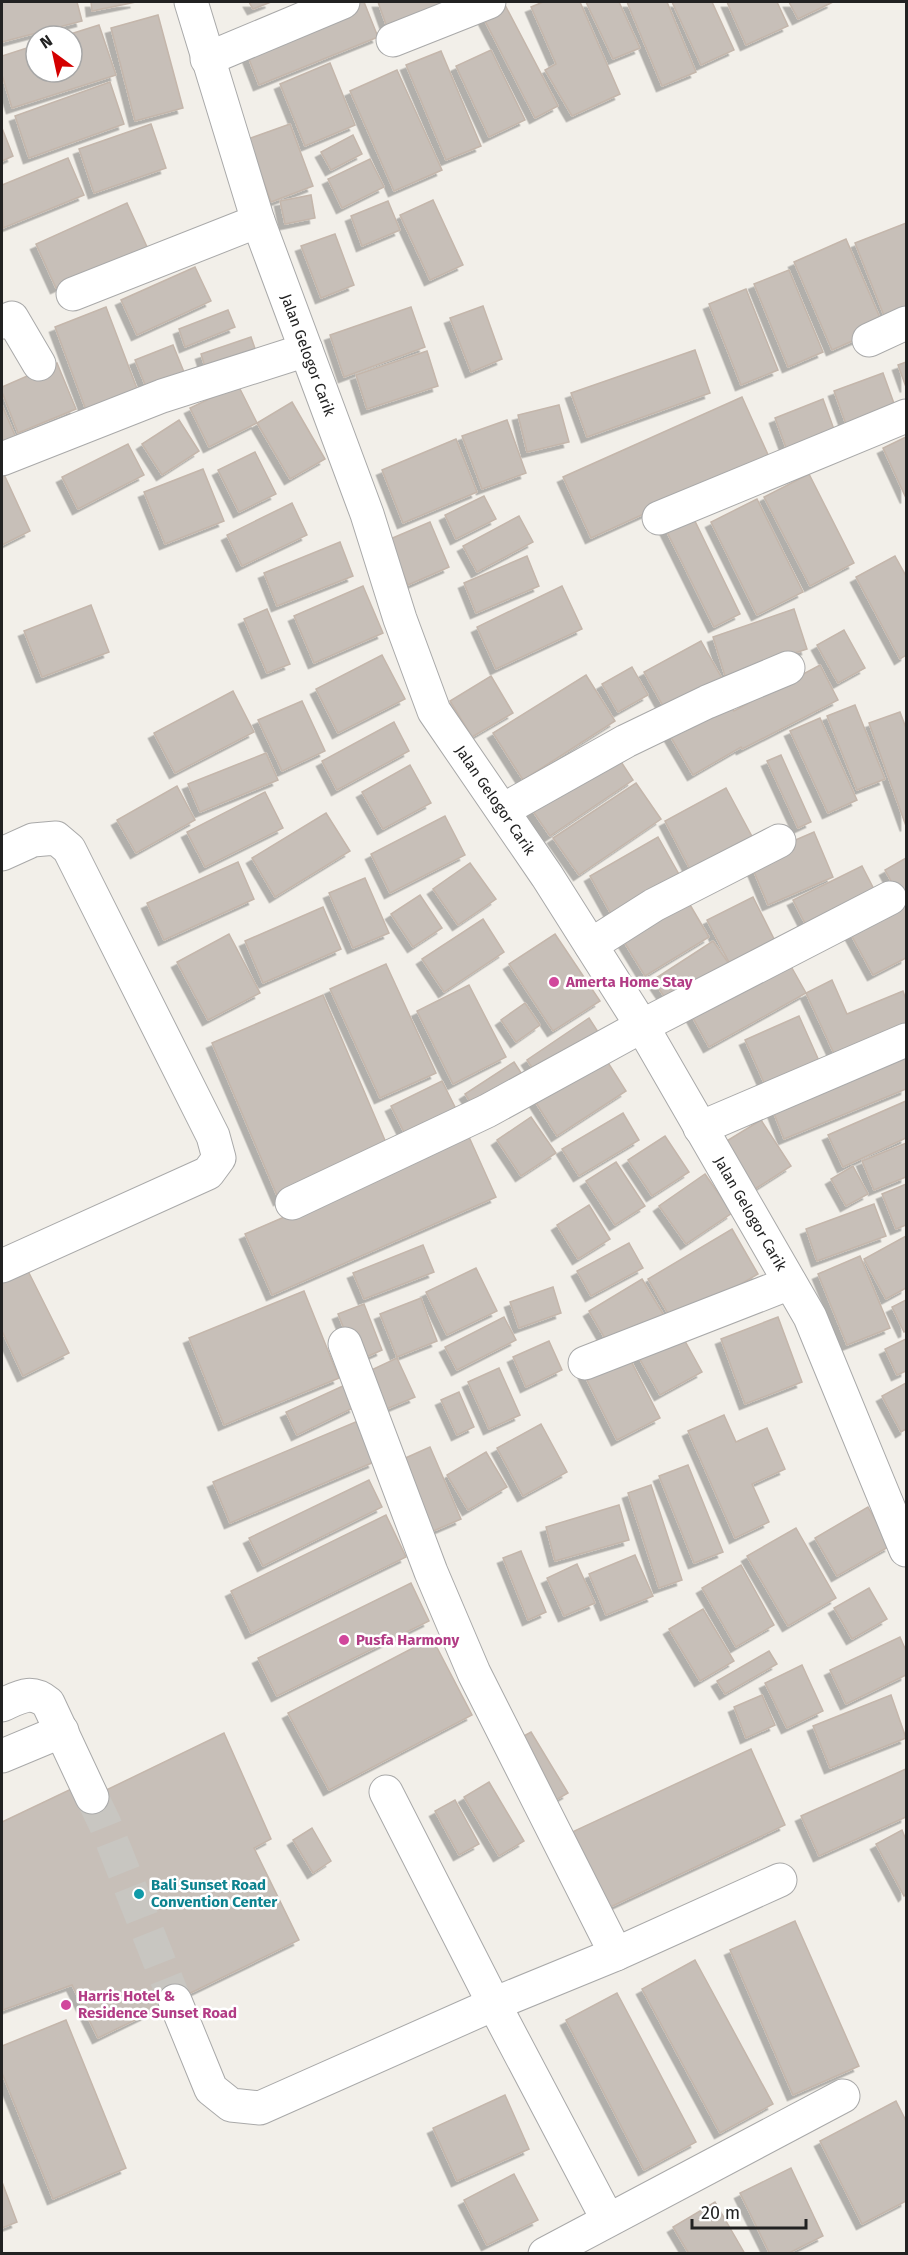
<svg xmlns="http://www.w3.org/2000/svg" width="908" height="2255" viewBox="0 0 908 2255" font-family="'Fira Sans',sans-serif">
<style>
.building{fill:#c7bfb8;stroke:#c4b6ab;stroke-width:1.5;filter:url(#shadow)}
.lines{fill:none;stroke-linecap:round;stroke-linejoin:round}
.minor-tunnel{stroke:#c8c6c1;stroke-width:33;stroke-dasharray:33 16;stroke-linecap:butt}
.minor-casing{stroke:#a9a9a9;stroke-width:35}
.minor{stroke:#fff;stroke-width:33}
.hotel-dot{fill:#d1479c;stroke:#fff;stroke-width:2}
.culture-dot{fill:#0f9aa8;stroke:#fff;stroke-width:2}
.labels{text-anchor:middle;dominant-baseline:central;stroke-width:5;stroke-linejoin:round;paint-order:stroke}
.street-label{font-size:15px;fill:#222;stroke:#fff}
.hotel-label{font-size:15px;font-weight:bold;fill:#b23c85;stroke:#fff;text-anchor:start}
.culture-label{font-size:15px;font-weight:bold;fill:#0d838f;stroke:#fff;text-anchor:start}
</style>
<defs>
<filter id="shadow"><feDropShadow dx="-5.5" dy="5.5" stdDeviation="0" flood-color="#0004"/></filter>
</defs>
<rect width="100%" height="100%" fill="#f2efe9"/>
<g class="building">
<polygon points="2,2 77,2 82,21 2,42"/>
<polygon points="91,2 136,2 92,11"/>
<polygon points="249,2 271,2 253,9"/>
<polygon points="359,2 364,2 378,37 259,85 244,46"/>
<polygon points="378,2 465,2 389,33"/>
<polygon points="543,2 580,2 620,94 572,116 545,70 556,64 531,7"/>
<polygon points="586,2 619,2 640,48 613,59"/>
<polygon points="627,2 667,2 696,72 662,86"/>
<polygon points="672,2 712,2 734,50 701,65"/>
<polygon points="727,2 777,2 788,26 746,45"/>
<polygon points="789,2 833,2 798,19"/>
<polygon points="504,3 558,106 535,118 482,15"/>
<polygon points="158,15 183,108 135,121 111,28"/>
<polygon points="99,25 116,75 12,108 2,75 2,56 36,45 36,72 72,72 72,36 64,36"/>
<polygon points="491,50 525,120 489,137 456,66"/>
<polygon points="441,51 481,146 446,160 406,65"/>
<polygon points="330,63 355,125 305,146 280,84"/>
<polygon points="397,70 442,170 394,191 350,91"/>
<polygon points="110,82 124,124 29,158 15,116"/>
<polygon points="151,124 166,168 94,193 79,149"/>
<polygon points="290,124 313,186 271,202 248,139"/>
<polygon points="2,128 13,156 2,161"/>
<polygon points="353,135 362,154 331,170 321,152"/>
<polygon points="68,158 84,195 3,228 2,185"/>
<polygon points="370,159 384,187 342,208 328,179"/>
<polygon points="311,195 315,218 285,224 280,201"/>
<polygon points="433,200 463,265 430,280 400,215"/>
<polygon points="388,201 400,230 362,246 351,216"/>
<polygon points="127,203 147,247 56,288 36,244"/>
<polygon points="906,223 906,315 887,323 855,243"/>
<polygon points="335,234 354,285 321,298 301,246"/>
<polygon points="846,239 884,327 832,350 794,262"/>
<polygon points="195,267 211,301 137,335 121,300"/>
<polygon points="789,270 823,352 788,367 754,284"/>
<polygon points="746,289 778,370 741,385 709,304"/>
<polygon points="483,306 502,359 471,372 450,318"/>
<polygon points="106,307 141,399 89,418 55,327"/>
<polygon points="411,307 425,347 344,377 330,335"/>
<polygon points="228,310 235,327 185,347 179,329"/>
<polygon points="251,337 260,363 209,380 201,354"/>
<polygon points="173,345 184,372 146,387 135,360"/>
<polygon points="695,350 710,393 587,437 571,393"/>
<polygon points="427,351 438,386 367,409 356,375"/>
<polygon points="906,362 906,387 898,365"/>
<polygon points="57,363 76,409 18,433 2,392 2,387"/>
<polygon points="883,373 896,409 847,427 834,391"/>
<polygon points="238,385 257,423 209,447 190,408"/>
<polygon points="742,397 769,457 591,538 563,477"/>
<polygon points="823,399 836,435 788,453 775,418"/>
<polygon points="292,402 325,459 290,479 257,423"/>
<polygon points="2,405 19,445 2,452"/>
<polygon points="559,405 569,442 527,452 518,415"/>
<polygon points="179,420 199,451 162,475 142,444"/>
<polygon points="507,420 526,473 482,489 462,436"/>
<polygon points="906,437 906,498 883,448"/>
<polygon points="456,439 477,492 403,523 382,470"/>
<polygon points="128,444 144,475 78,509 62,477"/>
<polygon points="255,452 276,494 239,512 218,470"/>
<polygon points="203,469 224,521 165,544 144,492"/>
<polygon points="2,470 30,531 2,545"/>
<polygon points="809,474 854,563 810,586 764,497"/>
<polygon points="484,496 496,519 456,539 445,515"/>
<polygon points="757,499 803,592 757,615 711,522"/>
<polygon points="292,503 307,535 242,566 227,535"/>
<polygon points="692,515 740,614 714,627 665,528"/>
<polygon points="519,516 533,542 477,572 463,546"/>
<polygon points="430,522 449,567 408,585 388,540"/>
<polygon points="340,542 353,576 277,606 264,573"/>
<polygon points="527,556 539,586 476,613 464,583"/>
<polygon points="895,556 906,576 906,655 900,659 856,577"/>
<polygon points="363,586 383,633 314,663 294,616"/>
<polygon points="562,586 582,629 496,669 477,627"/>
<polygon points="91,605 109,652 42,677 24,631"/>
<polygon points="267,609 290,664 267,673 244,619"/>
<polygon points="794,609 807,649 725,676 713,637"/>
<polygon points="844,630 865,668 838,683 817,645"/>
<polygon points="701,641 724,682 667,713 644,672"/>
<polygon points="382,655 405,699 338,733 316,689"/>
<polygon points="820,665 838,700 742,749 741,747 693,775 669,734 728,700 734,711"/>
<polygon points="632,667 648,695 618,712 602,684"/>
<polygon points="586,675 615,721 523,780 493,733"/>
<polygon points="491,676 513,713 472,737 450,701"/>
<polygon points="233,691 254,732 175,773 154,733"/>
<polygon points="302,701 325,751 282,771 258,720"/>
<polygon points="855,705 885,779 857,790 827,716"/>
<polygon points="900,712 906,728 906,826 869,723"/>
<polygon points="820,718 857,800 828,813 790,731"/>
<polygon points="394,722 409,751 337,790 322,761"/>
<polygon points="614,751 633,780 550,836 530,807"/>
<polygon points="266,753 278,780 200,812 188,784"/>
<polygon points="781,755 811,822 798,828 767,761"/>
<polygon points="410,765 431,803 383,829 362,792"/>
<polygon points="636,783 661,819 579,875 553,838"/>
<polygon points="177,786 195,820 136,853 117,820"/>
<polygon points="726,788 755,842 695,879 665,821"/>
<polygon points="265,792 283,828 205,867 187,832"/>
<polygon points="326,813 350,851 275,897 252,858"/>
<polygon points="445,816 465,855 390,893 371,854"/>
<polygon points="814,832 833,877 768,905 749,860"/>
<polygon points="658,837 685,885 616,923 590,876"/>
<polygon points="906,858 906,958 873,975 848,929 902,901 885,870"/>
<polygon points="238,862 254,899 164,940 147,903"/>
<polygon points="470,863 496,899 458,925 433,889"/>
<polygon points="862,866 879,899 811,935 793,900"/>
<polygon points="365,878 389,933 353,948 329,893"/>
<polygon points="683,893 709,937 645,976 618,932"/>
<polygon points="420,895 442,928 413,947 391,914"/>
<polygon points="753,897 777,945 732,968 707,920"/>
<polygon points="323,907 341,949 263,983 245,941"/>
<polygon points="483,919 504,952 444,992 422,959"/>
<polygon points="229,934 260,993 208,1020 177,962"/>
<polygon points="555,934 600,1001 553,1031 509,964"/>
<polygon points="713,941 732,968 672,1008 653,980"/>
<polygon points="784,954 806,993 709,1047 688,1009"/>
<polygon points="386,964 436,1073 380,1098 330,989"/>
<polygon points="832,980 847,1014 903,991 906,1000 906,1027 837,1060 806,993"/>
<polygon points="469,985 506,1057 453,1084 417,1011"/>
<polygon points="323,995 390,1152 279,1200 212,1043"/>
<polygon points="525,1003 540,1025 516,1042 501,1020"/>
<polygon points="799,1016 820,1063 766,1087 745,1040"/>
<polygon points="589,1018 600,1035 538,1077 527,1060"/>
<polygon points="600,1050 626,1091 557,1136 531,1095"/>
<polygon points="906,1051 906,1089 784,1139 771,1106"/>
<polygon points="514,1062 527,1082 478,1114 465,1094"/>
<polygon points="442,1081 459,1115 408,1140 391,1106"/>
<polygon points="906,1101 906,1138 843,1167 828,1135"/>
<polygon points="623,1113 639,1140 579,1176 562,1149"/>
<polygon points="531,1117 556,1153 521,1176 497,1140"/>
<polygon points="761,1120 791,1166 755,1189 725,1142"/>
<polygon points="665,1136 689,1172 652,1196 628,1160"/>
<polygon points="469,1137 496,1197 272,1295 245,1234"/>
<polygon points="906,1143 906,1177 874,1190 862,1161"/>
<polygon points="616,1162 645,1206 615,1225 586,1181"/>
<polygon points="853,1166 868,1194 846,1206 831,1179"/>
<polygon points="705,1174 732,1213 686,1244 659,1206"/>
<polygon points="906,1184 906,1225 896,1229 882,1194"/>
<polygon points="874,1204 886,1236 817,1261 806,1229"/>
<polygon points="589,1205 610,1239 578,1259 557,1225"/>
<polygon points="732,1229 758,1274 674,1324 648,1279"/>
<polygon points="906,1236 906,1288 886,1299 864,1259"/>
<polygon points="629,1243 643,1268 591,1296 577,1271"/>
<polygon points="423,1245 434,1272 364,1299 353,1273"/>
<polygon points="860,1256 890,1328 847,1345 818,1274"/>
<polygon points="25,1265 69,1353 23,1376 2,1331 2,1276"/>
<polygon points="476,1268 497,1311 447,1335 426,1292"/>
<polygon points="642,1279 665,1317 611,1349 589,1311"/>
<polygon points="553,1287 561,1313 519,1328 510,1302"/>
<polygon points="304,1291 339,1378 224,1425 189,1338"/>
<polygon points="421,1298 437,1341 397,1357 380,1314"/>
<polygon points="906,1300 906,1331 904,1332 892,1307"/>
<polygon points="364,1304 382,1350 357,1361 338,1314"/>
<polygon points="504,1317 516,1340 457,1370 445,1347"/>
<polygon points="778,1317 802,1382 745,1404 721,1339"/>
<polygon points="680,1332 702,1372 660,1395 638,1356"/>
<polygon points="906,1339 906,1371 897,1375 885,1349"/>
<polygon points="549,1341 562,1370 526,1387 513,1357"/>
<polygon points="627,1353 660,1418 617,1440 584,1374"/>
<polygon points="397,1358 415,1397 384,1410 367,1372"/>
<polygon points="499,1368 520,1415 489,1429 468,1382"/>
<polygon points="906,1383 906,1429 901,1432 882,1396"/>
<polygon points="345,1385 355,1407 297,1435 286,1412"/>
<polygon points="459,1392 474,1427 457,1435 441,1400"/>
<polygon points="724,1415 736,1442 767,1428 785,1469 752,1484 769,1522 735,1538 688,1431"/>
<polygon points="358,1421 374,1462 230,1523 213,1482"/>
<polygon points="541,1424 567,1472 523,1496 497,1448"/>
<polygon points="430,1447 461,1519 431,1532 401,1460"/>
<polygon points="486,1452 507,1487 468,1510 447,1475"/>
<polygon points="688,1465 723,1552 694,1563 659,1476"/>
<polygon points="369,1480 382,1507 263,1566 249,1538"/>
<polygon points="651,1485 682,1580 659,1588 628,1493"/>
<polygon points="619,1505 629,1540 555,1561 546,1527"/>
<polygon points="868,1507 890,1546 837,1576 815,1538"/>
<polygon points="386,1515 406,1557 251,1633 231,1591"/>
<polygon points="796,1528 836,1598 788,1626 747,1556"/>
<polygon points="521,1551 546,1612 528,1620 503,1558"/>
<polygon points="635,1555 653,1596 606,1615 589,1574"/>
<polygon points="577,1564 595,1603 564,1616 547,1578"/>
<polygon points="741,1565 774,1625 736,1647 702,1588"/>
<polygon points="411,1583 429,1621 277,1696 258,1658"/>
<polygon points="869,1588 887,1619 852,1639 834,1608"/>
<polygon points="703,1609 734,1661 700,1681 669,1629"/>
<polygon points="900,1637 906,1651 906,1675 846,1704 830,1670"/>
<polygon points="432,1638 472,1715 329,1790 288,1713"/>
<polygon points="769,1651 777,1664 725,1694 717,1681"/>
<polygon points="802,1665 823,1711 787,1728 765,1683"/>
<polygon points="762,1695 775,1725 746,1738 734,1707"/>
<polygon points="891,1695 906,1738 830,1768 813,1726"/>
<polygon points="531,1732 568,1793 549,1804 513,1742"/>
<polygon points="224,1733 271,1839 254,1848 299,1940 98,2038 72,1985 3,2010 2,1822 86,1782 92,1797"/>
<polygon points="751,1749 785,1825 606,1909 570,1833"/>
<polygon points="906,1769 906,1817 819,1856 801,1816"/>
<polygon points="489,1782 524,1841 499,1856 464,1797"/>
<polygon points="455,1800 479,1844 459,1855 435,1811"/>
<polygon points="312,1828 331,1861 313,1873 293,1840"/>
<polygon points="902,1830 906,1840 906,1894 904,1896 876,1844"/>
<polygon points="795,1921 859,2066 793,2095 730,1950"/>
<polygon points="695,1960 773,2104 720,2133 642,1989"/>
<polygon points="617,1993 696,2142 644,2170 566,2020"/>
<polygon points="66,2020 126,2168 53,2199 2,2073 2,2046"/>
<polygon points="505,2095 529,2149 457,2181 433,2128"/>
<polygon points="896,2101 906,2121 906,2201 862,2224 820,2141"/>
<polygon points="791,2168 823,2236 787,2254 770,2254 740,2193"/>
<polygon points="514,2174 538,2220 487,2245 464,2200"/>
<polygon points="2,2182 17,2222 2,2228"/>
<polygon points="715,2202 745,2254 689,2254 673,2227"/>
</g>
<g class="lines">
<polyline class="minor-tunnel" points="92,1797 105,1824 175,2001"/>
<g class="minor-casing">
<g id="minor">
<path id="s1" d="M191,2L258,221L367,514L400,619L434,711L547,876L642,1026L810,1317L906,1550"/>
<polyline points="393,40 489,2"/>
<polyline points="207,59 343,2"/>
<polyline points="73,294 258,221"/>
<polyline points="2,322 12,318 39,364"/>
<polyline points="869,340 906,323"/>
<polyline points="2,459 162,396 306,350"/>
<polyline points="659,518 906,416"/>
<polyline points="503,810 626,741 707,702 788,668"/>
<polyline points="2,854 33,840 56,838 69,849 213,1136 219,1158 208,1173 2,1266"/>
<polyline points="591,945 654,905 779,841"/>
<polyline points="700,1128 906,1040"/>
<polyline points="292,1203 487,1111 642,1026 890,898"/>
<polyline points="345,1344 431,1572 474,1673 616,1954"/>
<polyline points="585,1363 790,1283"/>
<path d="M2,1705C20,1697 31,1689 48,1703L92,1797"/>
<polyline points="2,1756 62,1731"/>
<polyline points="386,1792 494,2004 608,2220"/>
<polyline points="175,2001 211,2089 231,2105 260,2108 494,2004 616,1954 780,1880"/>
<polyline points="545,2254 843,2096"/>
</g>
</g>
<use href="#minor" class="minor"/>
</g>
<g class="hotel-dot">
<circle cx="554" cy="982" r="6"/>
<circle cx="344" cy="1640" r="6"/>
<circle cx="66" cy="2005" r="6"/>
</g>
<circle class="culture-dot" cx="139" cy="1894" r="6"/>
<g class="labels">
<g class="street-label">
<text stroke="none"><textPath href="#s1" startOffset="372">Jalan Gelogor Carik</textPath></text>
<text stroke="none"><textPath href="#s1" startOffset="858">Jalan Gelogor Carik</textPath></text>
<text stroke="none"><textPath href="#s1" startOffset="1344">Jalan Gelogor Carik</textPath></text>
</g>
<g class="hotel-label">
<text x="566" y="982">Amerta Home Stay</text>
<text x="356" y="1640">Pusfa Harmony</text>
<text x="78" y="1996">Harris Hotel &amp;<tspan x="78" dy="17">Residence Sunset Road</tspan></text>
</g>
<g class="culture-label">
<text x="151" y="1885">Bali Sunset Road<tspan x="151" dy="17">Convention Center</tspan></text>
</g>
</g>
<rect width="908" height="2255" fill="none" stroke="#222222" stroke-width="6"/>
<g transform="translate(54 54) rotate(327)"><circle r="28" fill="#ffffff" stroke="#a7a7a7" stroke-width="1.5"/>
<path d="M0-4.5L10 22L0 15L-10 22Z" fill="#d40000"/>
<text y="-9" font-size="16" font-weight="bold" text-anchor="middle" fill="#222222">N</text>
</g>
<path d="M692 2219v9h114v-9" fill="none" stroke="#222222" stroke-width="3"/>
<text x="701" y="2219" font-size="18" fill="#222222" stroke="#ffffff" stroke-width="4.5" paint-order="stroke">20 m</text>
</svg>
